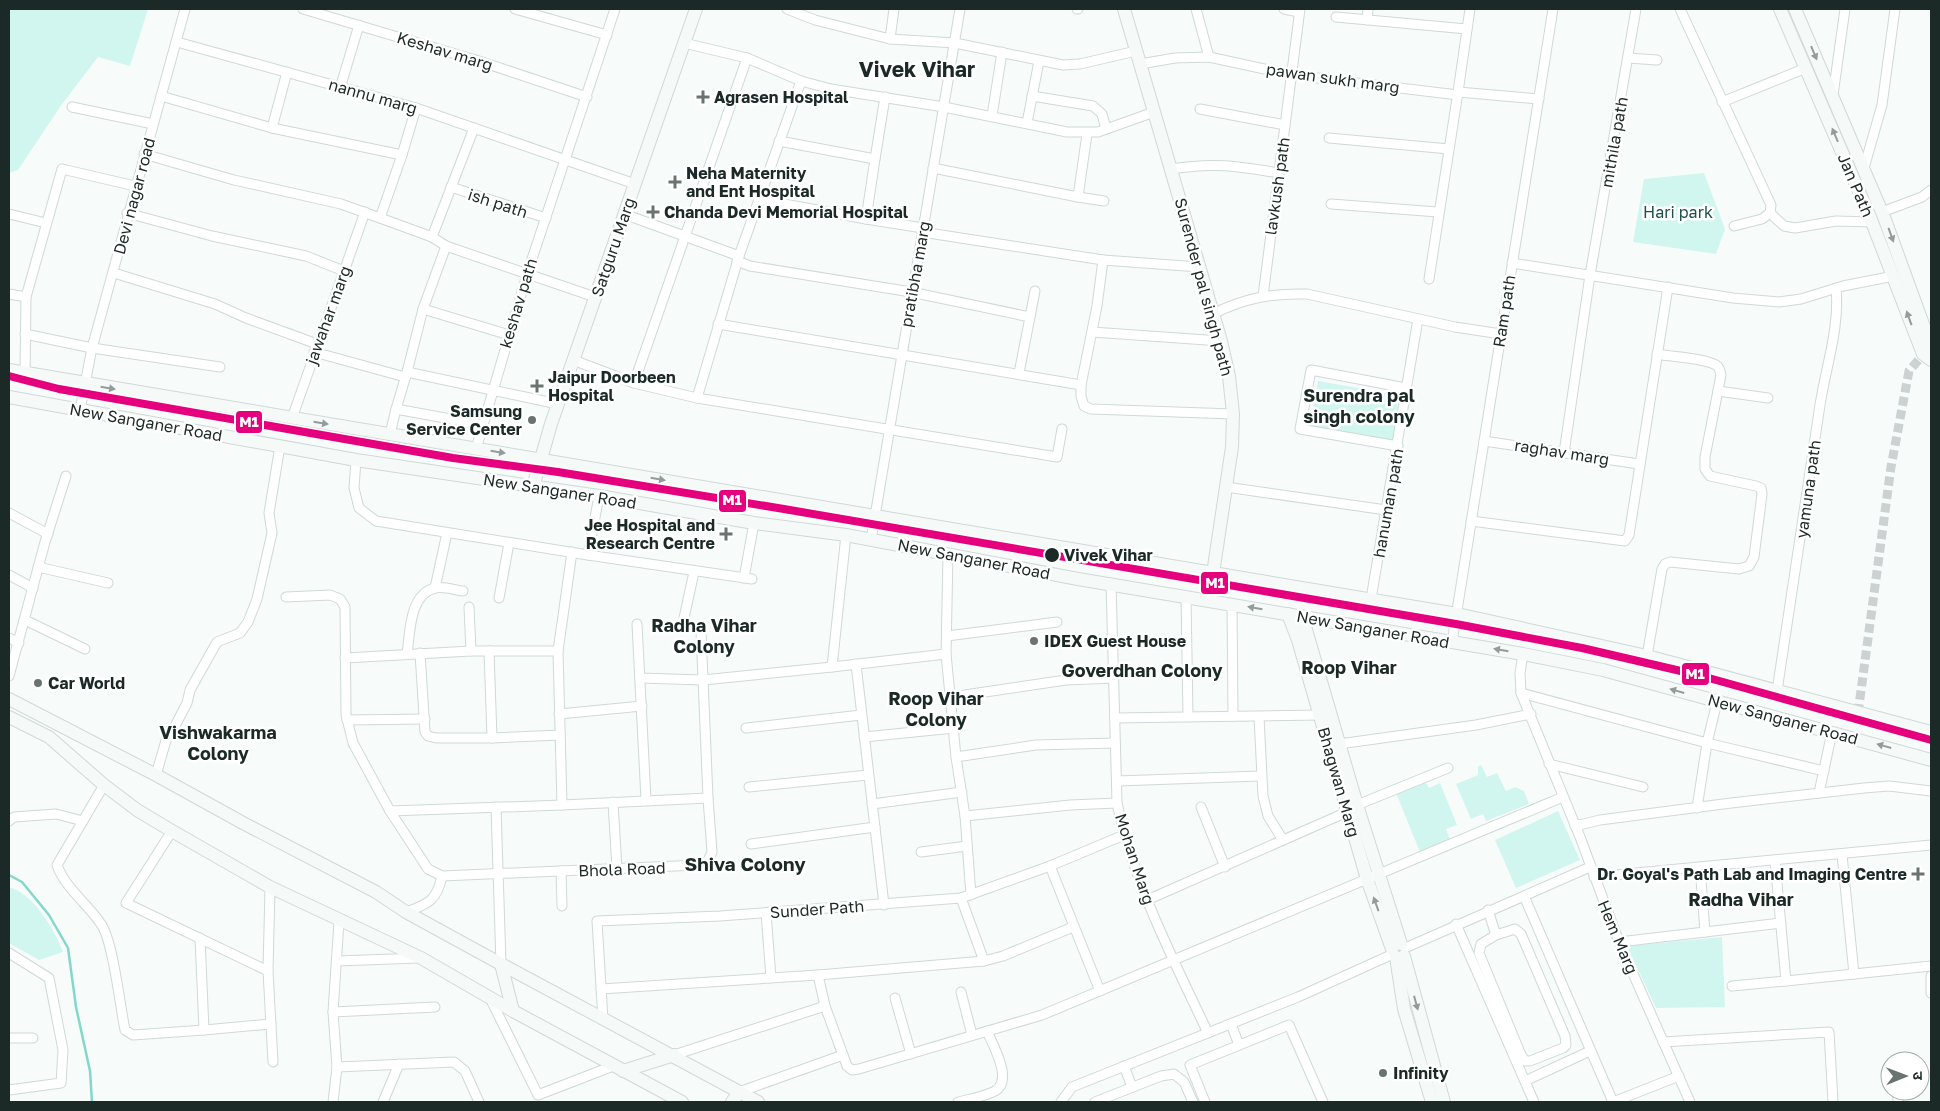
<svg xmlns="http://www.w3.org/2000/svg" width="1940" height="1111" viewBox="0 0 1940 1111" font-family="'Golos Text','Noto Sans Devanagari',sans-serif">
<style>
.green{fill:#d1f6ef}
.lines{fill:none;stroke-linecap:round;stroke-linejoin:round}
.stream{stroke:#84d8cb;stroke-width:2.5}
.street-tunnel{stroke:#cbd2d1;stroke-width:9;stroke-dasharray:9 4.5;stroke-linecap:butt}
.street-casing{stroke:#cfd9d7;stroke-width:11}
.secondary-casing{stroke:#cfd9d7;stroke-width:14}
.street{stroke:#fefffe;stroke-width:9}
.secondary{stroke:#f5f9f8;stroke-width:12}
.metro-1-casing{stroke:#fff;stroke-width:11}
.metro-1{stroke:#e5007d;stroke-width:8}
.oneway{fill:#939c9a}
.poi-dot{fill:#697471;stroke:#fff;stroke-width:2}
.stop-dot{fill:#1c2a27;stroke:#fff;stroke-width:2}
.labels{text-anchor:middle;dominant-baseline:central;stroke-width:5;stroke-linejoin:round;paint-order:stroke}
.street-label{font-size:16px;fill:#1c2a27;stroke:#fff}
.poi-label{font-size:16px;font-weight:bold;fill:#1c2a27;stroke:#fff;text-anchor:start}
.park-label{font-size:16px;fill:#1d5047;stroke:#fff}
.stop-label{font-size:16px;font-weight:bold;fill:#1c2a27;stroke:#fff;text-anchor:start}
.neighbourhood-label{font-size:18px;font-weight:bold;fill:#1c2a27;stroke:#fff}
.quarter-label{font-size:19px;font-weight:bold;fill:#1c2a27;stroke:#fff}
.district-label{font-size:21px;font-weight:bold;fill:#1c2a27;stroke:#fff}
.line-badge{stroke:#fff;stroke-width:2}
.badge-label{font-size:14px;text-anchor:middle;font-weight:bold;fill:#fff}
</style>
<rect width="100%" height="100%" fill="#f7fcfb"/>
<g class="green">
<polygon points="9,9 148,9 130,66 98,57 62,104 18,170 9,173"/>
<polygon points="1704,173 1725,229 1716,254 1633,242 1644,179"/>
<polygon points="1318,381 1398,395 1394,441 1310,426"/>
<polygon points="1481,765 1487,777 1497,773 1506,791 1515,787 1524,791 1529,804 1486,821 1483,814 1471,819 1456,784 1478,775 1478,767"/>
<polygon points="1425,781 1429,788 1440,783 1457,825 1446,829 1450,840 1420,852 1396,793"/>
<polygon points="1558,811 1580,860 1516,888 1495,840"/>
<path d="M9,887C34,894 54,929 63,952L39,960L9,943Z"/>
<polygon points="1722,937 1725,1007 1656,1008 1627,946"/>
</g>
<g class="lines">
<polyline class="stream" points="9,875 22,882 49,915 68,948 76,1007 90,1071 92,1102"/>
<polyline class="street-tunnel" points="1858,713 1891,467 1909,371 1927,350"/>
<g class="street-casing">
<g id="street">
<polyline points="303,9 479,61 587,97"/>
<polyline points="515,9 607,35"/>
<polyline points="787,9 815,20 890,39 955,43 1063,65 1080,64 1136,51"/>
<polyline points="1077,9 1078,9"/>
<polyline points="1196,9 1209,57"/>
<polyline points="1284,9 1299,12"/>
<polyline points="1470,9 1458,92 1539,99"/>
<polyline points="1680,9 1771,205 1770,213 1762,219 1734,226"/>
<polyline points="1336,17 1467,29"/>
<polyline points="1367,20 1368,9"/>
<polyline points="890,39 894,9"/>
<polyline points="177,42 416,108 635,184"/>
<polyline points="684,43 747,58 801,81 831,89 944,107 1067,132 1098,132 1154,112"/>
<polyline points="1628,58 1657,60"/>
<polyline points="1140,64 1175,58 1209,57 1292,75 1458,95"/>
<polyline points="341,85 359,25"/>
<polyline points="1833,95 1845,9"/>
<polyline points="161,96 272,128 402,155 416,108"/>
<polyline points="1032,96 1093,106 1102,114 1106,129"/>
<polyline points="1722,102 1806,68"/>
<polyline points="72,107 153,124"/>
<polyline points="1200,109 1285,125"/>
<polyline points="992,116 1002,52"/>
<polyline points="1027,123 1039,61"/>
<polyline points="272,128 287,72"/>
<polyline points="1329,138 1449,149"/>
<polyline points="779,141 875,159 885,97"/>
<polyline points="144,154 234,180 341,204 380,218 402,155"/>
<polyline points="875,159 866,219 923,228"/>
<polyline points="933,168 1078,197 1087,134"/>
<polyline points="1864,168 1882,105 1895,9"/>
<path d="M1171,169C1214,162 1237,166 1279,173"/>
<polyline points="451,187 546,218"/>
<polyline points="1078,197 1104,201"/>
<polyline points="758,199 866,219"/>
<polyline points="1331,204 1438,212"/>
<polyline points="1882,212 1922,197 1931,190"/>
<polyline points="127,213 212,236 306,256 344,271"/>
<polyline points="1770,213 1784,226 1795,228 1836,221 1872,222"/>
<polyline points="9,214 46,223"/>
<polyline points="624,214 739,256"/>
<polyline points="380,218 432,237 446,246 595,297"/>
<polyline points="922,232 1103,260"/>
<polyline points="432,237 474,128"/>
<polyline points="446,246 423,309 509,335"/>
<polyline points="737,261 750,266 911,292 1030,317 1019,373"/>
<polyline points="1512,263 1733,298 1779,302 1801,299 1843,286 1894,276"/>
<polyline points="114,273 215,304 246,318 317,344"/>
<polyline points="1429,279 1458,92"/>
<polyline points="9,294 26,297"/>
<polyline points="1263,296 1300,9"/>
<polyline points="423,309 407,372 558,404"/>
<path d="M1213,314C1244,298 1273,293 1307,294L1455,327L1501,334"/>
<polyline points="1030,317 1035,291"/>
<polyline points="718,324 1081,385 1081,396 1084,406 1091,409 1233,414"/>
<polyline points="1092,332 1221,341"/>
<polyline points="25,334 92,348 220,367"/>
<polyline points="314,352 405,377"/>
<polyline points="573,360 634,383 697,398 739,256 801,81"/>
<polyline points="407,372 396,409 483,425"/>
<polyline points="25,374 26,297 62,169 135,186"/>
<polyline points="634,383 747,58"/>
<polyline points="1081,385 1097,306 1103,260 1199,267"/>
<polyline points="1718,391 1768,398"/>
<polyline points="697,398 1057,457 1062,429"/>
<polyline points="80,410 92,348 185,9"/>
<polyline points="292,418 365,212"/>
<polyline points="390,434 396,409"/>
<polyline points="1484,441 1639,464"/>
<polyline points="1398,446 1300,429 1311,370 1406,388"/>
<polyline points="476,449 529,268 615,9"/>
<polyline points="1564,453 1590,275 1636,9"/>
<polyline points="356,460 354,488 359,508 376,521 588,555"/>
<polyline points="1226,487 1386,510"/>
<polyline points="599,496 588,555 752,579"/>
<polyline points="9,513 48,534"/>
<polyline points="1471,521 1625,541 1629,535 1668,287"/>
<polyline points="846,535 832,667 946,654"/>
<polyline points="871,540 960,9"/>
<polyline points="572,552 558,651 562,805 708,798"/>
<polyline points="948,554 946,654 956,757 965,816 971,895"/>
<polyline points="38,567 108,583"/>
<polyline points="9,575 33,588"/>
<polyline points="744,578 754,523"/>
<path d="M1111,583L1117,803C1134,884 1173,959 1208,1033"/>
<polyline points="435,588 447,533"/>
<polyline points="1186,596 1188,716"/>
<polyline points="286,597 330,595 340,599 345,607 346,715 353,743 390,811 428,869 442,876 698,865 708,861 712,852 708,798 701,631"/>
<polyline points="499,598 509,543"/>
<polyline points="1371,599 1418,319"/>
<polyline points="1232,604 1233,716"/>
<polyline points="469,607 471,651"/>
<polyline points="684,618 694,572"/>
<polyline points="25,620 85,649"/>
<polyline points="637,624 646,800"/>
<polyline points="947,636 1057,622"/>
<polyline points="9,638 19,643"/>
<polyline points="1452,642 1553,9"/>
<polyline points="489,651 492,738 560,735"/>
<polyline points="420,653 425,732 428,736 436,738 492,738"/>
<path d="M407,654C410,634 409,594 435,588C443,586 455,590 463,591"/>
<polyline points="1523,654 1520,673 1521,693 1580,837 1619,942 1690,1102"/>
<path d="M1647,656L1662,569L1665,564L1670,562L1739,569L1749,566L1754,557L1762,494L1761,488L1756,486L1710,476L1705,469V457L1721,375C1720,372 1720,367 1716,365C1704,358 1672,357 1657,354"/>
<polyline points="345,658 471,651 558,651"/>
<polyline points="856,664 884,905"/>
<polyline points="9,676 45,542 66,476"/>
<polyline points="640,678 703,680 832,667"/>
<path d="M1777,691C1791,596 1806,500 1820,405C1826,366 1840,327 1836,288"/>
<polyline points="1521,693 1707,743 1824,771"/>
<polyline points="951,697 1066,680 1114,678"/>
<polyline points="559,714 642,706"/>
<polyline points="1259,717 1263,796 1268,816 1283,840"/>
<polyline points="1115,718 1320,715"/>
<polyline points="347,720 425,719"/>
<polyline points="746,728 861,715"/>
<polyline points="864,737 954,728"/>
<polyline points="1339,744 1476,725 1531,714"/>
<polyline points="956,757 1036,745 1115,743"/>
<polyline points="1549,764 1643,787"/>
<polyline points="156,775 167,737 175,726 187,703 190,690 217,642 240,633 248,622 257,599 272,533 269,513 280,446"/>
<polyline points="1117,781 1260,776"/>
<path d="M104,785L57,865C65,888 87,903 101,924C113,941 120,1006 125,1030L133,1035L204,1030"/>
<polyline points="749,787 868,775"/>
<polyline points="1819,793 1832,732"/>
<polyline points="613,802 617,869"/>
<polyline points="872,804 962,792"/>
<polyline points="496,807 501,964"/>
<polyline points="1201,807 1225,867"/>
<polyline points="1697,808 1707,743 1717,702"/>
<polyline points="390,811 562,805"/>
<polyline points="965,816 1070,805 1117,803"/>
<polyline points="9,821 14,817 56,814 83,821"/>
<polyline points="1575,826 1600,820 1731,803 1864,788 1889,786 1931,791"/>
<polyline points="172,831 126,903 268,971"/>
<polyline points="751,844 875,827"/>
<polyline points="921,852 967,846"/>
<polyline points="1842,855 1854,974 1931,966"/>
<polyline points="1775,861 1786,981 1854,974"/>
<polyline points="1050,866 1100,991"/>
<polyline points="1590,867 1524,896 1613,1102"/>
<polyline points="1700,867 1705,932 1781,923"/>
<polyline points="561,871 562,906"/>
<polyline points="1594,877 1931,845"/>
<polyline points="270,887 268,971 273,1062"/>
<polyline points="961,898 984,961 1003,956 1073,927"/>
<polyline points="1147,900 1347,812 1357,805 1448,768"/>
<polyline points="1488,910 1496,935 1515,929 1521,934 1565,1036 1566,1045 1563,1048 1530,1061 1525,1061 1521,1055 1479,953 1481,944 1496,935"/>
<path d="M406,912C429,904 437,900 442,876"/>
<polyline points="766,913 771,978"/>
<polyline points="339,921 333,1012 337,1067 454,1062 465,1071 479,1102"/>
<polyline points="1456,924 1534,1102"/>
<polyline points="200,938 204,1030 271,1024"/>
<polyline points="1619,942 1705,932"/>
<polyline points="1405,948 1524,896"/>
<polyline points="9,953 49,978 63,1050 61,1083 9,1090"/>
<polyline points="337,961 419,958"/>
<polyline points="818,975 825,1006 847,1066 852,1070 859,1069 1042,1015 1563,797"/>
<polyline points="1931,976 1931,993"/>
<polyline points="1732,986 1786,981"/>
<polyline points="601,989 818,975 984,961"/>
<polyline points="961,992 972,1035"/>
<polyline points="490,998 538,1095 613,1066"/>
<polyline points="895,998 911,1054"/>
<polyline points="333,1012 435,1007"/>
<polyline points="603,1020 597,921 720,916 961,898 1050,866 1124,835"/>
<polyline points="1231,1024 1239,1045"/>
<polyline points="9,1038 33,1038"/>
<polyline points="1663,1042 1829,1032 1833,1102"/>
<polyline points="674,1055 825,1006"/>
<polyline points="1124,1066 1132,1087"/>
<polyline points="1525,1081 1590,1051"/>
<polyline points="1898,1091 1898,1102"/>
<polyline points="739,1092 843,1055"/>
<polyline points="333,1102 337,1067"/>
<polyline points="383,1102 399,1064"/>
<path d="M958,1102C970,1099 982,1097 993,1092C1015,1082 993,1046 987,1031"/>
<polyline points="1061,1102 1072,1087 1298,997 1393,954"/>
<polyline points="1095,1102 1161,1076 1174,1074 1184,1082 1193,1102"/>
<polyline points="1205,1102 1190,1065 1289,1025 1323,1102"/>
<polyline points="1613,1102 1679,1076"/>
</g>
</g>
<g class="secondary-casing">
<g id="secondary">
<polyline points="1124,9 1221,341 1229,376 1233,414 1232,447 1209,600"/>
<polyline points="1780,9 1870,217 1923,354 1931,360"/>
<polyline points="1795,9 1884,217 1931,346"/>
<polyline points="9,370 1457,614 1647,656 1931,732"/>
<polyline points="9,397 356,460 599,496 754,523 846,535 1078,579 1523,654 1603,670 1931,760"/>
<polyline points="533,487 551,424 696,9"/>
<polyline points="1288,614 1298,640 1367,879 1392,949"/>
<polyline points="1302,616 1357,805 1401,944"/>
<polyline points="9,699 156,775 243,823 376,892 406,912 501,964 758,1102"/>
<polyline points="9,717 49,737 104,785 137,810 172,831 270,887 421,958 513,1011 682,1102"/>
<polyline points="1404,956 1444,1102"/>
<polyline points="1396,957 1404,1009 1432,1102"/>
<polyline points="501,964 513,1011"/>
<polyline points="623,1071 674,1055"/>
<polyline points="732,1102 739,1092"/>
</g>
</g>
<use href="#street" class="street"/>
<use href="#secondary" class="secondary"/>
<g class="metro-1-casing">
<polyline id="metro-1" points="9,376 59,389 453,458 558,472 784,509 1456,624 1582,648 1698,675 1931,740"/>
</g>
<use href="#metro-1" class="metro-1"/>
</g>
<defs><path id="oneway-solid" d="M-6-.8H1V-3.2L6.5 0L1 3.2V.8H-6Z" transform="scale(1.25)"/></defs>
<g class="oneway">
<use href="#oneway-solid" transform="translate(1814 53) rotate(67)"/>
<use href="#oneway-solid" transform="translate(1835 135) rotate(-113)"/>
<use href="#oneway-solid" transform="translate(1891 235) rotate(70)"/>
<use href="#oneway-solid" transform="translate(1909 318) rotate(-110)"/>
<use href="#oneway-solid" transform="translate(108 388) rotate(9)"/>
<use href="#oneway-solid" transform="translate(321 423) rotate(9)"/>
<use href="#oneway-solid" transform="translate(498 452) rotate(9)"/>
<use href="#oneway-solid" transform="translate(658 479) rotate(10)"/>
<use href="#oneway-solid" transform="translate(1255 608) rotate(-170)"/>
<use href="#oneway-solid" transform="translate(1501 650) rotate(-170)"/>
<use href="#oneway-solid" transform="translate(1677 691) rotate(-164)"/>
<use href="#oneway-solid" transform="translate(1884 746) rotate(-164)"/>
<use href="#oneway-solid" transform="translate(1376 904) rotate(-110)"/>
<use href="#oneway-solid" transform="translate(1416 1003) rotate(75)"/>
</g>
<g class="poi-dot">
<path d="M700.5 89.5h5v5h5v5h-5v5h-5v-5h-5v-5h5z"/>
<path d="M672.5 174.5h5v5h5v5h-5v5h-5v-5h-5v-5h5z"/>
<path d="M650.5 204.5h5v5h5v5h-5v5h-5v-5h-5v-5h5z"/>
<path d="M534.5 378.5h5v5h5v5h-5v5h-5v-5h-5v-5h5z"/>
<circle cx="532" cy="420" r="5"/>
<path d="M723.5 526.5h5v5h5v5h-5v5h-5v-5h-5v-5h5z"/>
<circle cx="1034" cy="641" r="5"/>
<circle cx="38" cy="683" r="5"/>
<path d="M1915.5 866.5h5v5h5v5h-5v5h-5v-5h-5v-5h5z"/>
<circle cx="1383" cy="1073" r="5"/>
</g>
<circle class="stop-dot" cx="1052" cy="555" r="8"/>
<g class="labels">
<g class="street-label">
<text transform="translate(445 51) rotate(17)">Keshav marg</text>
<text transform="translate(1333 78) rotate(8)">pawan sukh marg</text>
<text transform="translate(373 96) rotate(16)">nannu marg</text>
<text transform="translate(1614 142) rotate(-80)">mithila path</text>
<text transform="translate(1856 185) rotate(67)">Jan Path</text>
<text transform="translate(1277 186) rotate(-82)">lavkush path</text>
<text transform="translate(134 196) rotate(-75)">Devi nagar road</text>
<text transform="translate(498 203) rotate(18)">ish path</text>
<text transform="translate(613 247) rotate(-71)">Satguru Marg</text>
<text transform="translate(915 274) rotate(-80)">pratibha marg</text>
<text transform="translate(1204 287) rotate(75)">Surender pal singh path</text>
<text transform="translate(518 303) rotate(-73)">keshav path</text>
<text transform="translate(1504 311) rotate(-81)">Ram path</text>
<text transform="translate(328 315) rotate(-70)">jawahar marg</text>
<text transform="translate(146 422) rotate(10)">New Sanganer Road</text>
<text transform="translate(1562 452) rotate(9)">raghav marg</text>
<text transform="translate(1808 489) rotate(-82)">yamuna path</text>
<text transform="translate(560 491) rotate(9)">New Sanganer Road</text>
<text transform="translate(1388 503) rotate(-80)">hanuman path</text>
<text transform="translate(974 559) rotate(11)">New Sanganer Road</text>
<text transform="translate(1373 629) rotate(10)">New Sanganer Road</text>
<text transform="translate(1783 719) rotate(15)">New Sanganer Road</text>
<text transform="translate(1339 782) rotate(74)">Bhagwan Marg</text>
<text transform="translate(1135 859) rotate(72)">Mohan Marg</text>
<text transform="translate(622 869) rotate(-2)">Bhola Road</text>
<text transform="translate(817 909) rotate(-4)">Sunder Path</text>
<text transform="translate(1618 937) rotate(67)">Hem Marg</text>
</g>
<g class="poi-label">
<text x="714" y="97">Agrasen Hospital</text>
<text x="686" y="173">Neha Maternity<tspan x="686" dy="18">and Ent Hospital</tspan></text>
<text x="664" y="212">Chanda Devi Memorial Hospital</text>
<text x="548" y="377">Jaipur Doorbeen<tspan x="548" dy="18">Hospital</tspan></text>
<text x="522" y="411" text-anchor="end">Samsung<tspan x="522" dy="18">Service Center</tspan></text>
<text x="715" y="525" text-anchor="end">Jee Hospital and<tspan x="715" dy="18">Research Centre</tspan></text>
<text x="1044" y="641">IDEX Guest House</text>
<text x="48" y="683">Car World</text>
<text x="1907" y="874" text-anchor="end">Dr. Goyal's Path Lab and Imaging Centre</text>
<text x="1393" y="1073">Infinity</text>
</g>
<g class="park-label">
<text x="1678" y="212">Hari park</text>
</g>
<g class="stop-label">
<text x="1064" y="555">Vivek Vihar</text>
</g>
<g class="neighbourhood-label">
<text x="1359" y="395">Surendra pal<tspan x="1359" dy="21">singh colony</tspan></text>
<text x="704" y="625">Radha Vihar<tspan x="704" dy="21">Colony</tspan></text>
<text x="1349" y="667">Roop Vihar</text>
<text x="1142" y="670">Goverdhan Colony</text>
<text x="936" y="698">Roop Vihar<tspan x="936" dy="21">Colony</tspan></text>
<text x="218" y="732">Vishwakarma<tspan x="218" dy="21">Colony</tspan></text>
<text x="1741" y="899">Radha Vihar</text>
</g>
<g class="quarter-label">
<text x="745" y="863">Shiva Colony</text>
</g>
<g class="district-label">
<text x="917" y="69">Vivek Vihar</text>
</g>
</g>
<g class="line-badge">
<rect x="235" y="410" width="28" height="24" rx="5" fill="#e5007d"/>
<rect x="718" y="489" width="29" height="24" rx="5" fill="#e5007d"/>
<rect x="1200" y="571" width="29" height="24" rx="5" fill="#e5007d"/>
<rect x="1681" y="662" width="29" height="24" rx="5" fill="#e5007d"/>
</g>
<g class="badge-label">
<text x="249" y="427">M1</text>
<text x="732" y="505">M1</text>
<text x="1215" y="588">M1</text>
<text x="1695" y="679">M1</text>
</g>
<rect width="1940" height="1111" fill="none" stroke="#1c2a27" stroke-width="20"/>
<g transform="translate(1905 1076) rotate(89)"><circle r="24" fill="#ffffff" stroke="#a4aaa9"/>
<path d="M0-4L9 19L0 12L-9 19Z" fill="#697471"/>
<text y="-8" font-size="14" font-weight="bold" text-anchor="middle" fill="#1c2a27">उ</text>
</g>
</svg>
